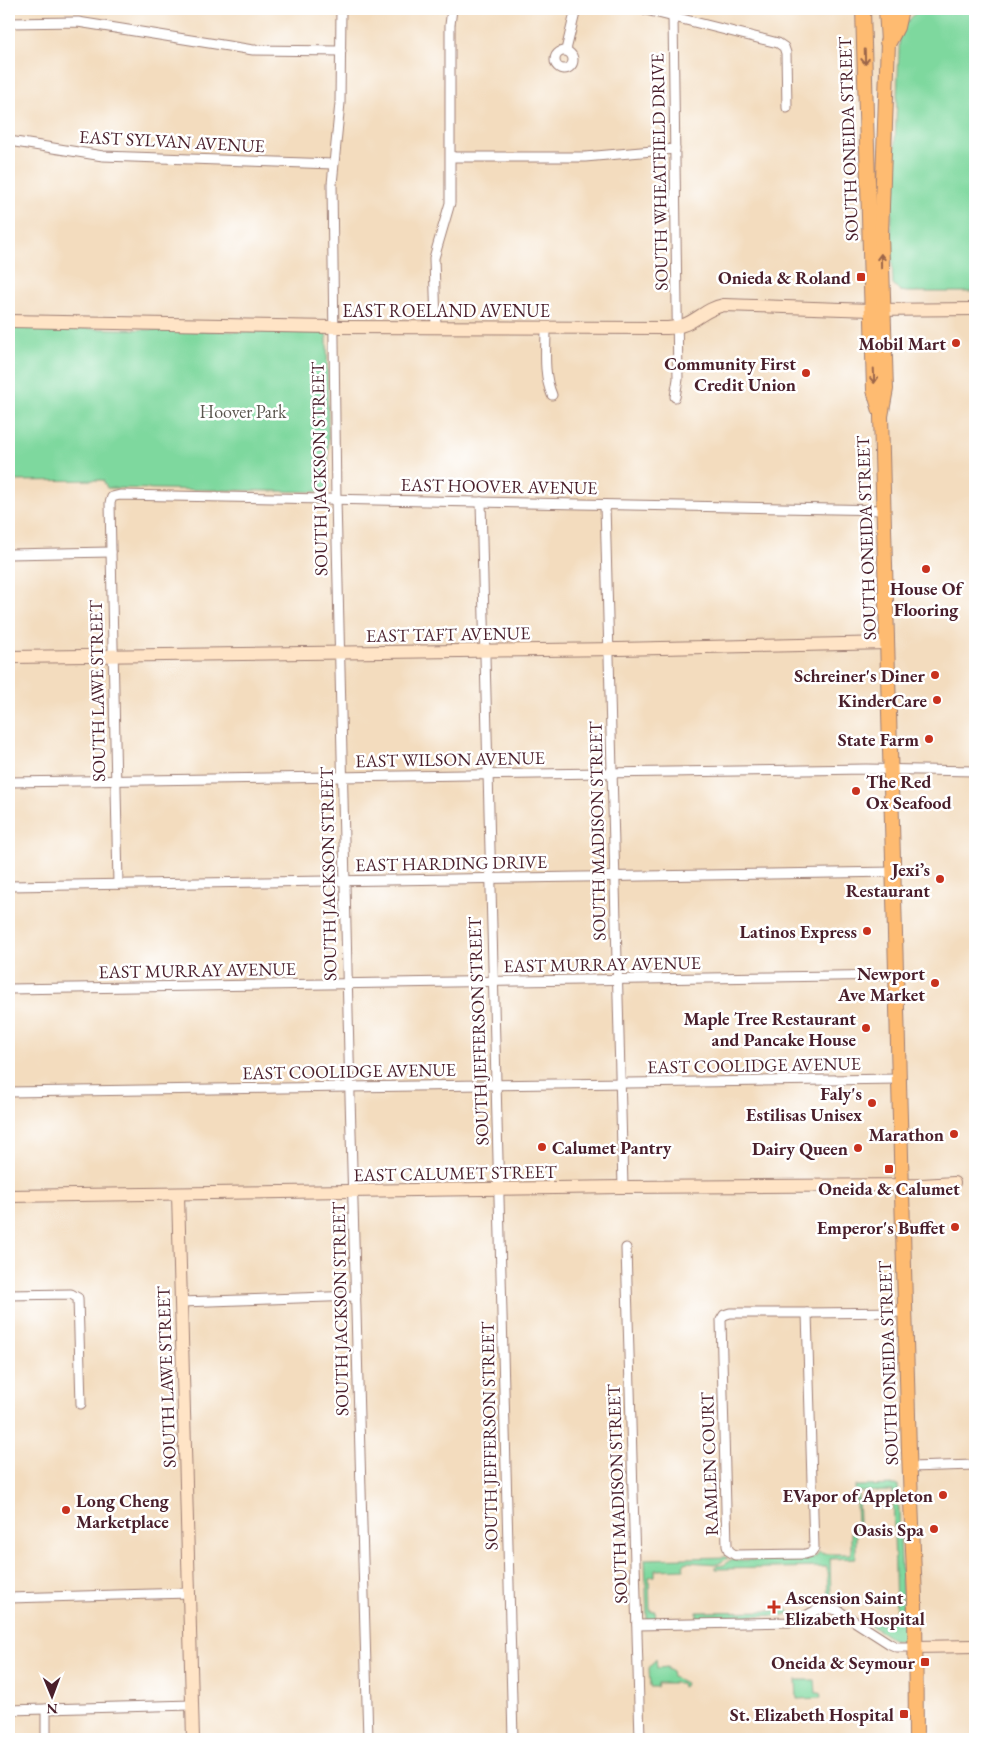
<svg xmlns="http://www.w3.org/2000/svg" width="984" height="1748" viewBox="0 0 984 1748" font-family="'EB Garamond',serif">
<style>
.green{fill:#7ed89e;stroke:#647c64}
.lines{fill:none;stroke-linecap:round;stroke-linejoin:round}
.street-casing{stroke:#9e7e74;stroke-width:11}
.secondary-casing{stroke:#9e7e74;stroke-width:14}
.primary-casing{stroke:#9e7e74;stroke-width:16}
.highway-casing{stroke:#9e7e74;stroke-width:18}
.street{stroke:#fff;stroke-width:9}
.secondary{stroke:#ffe4c6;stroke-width:12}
.primary{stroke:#febb71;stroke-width:14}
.highway{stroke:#febb71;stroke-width:16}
.oneway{stroke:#9b654a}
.poi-dot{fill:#c8321e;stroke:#fff;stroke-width:2}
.labels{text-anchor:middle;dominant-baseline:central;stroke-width:5;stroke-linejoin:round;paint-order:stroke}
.street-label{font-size:18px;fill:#4a1f2b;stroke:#fff}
.poi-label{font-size:18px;font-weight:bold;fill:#4a1f2b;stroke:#fff;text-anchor:end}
.park-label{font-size:18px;fill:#5a564e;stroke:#fff}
</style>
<rect width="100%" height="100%" fill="#fff"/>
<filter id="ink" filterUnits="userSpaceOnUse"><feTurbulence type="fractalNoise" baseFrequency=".02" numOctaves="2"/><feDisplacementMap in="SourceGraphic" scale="10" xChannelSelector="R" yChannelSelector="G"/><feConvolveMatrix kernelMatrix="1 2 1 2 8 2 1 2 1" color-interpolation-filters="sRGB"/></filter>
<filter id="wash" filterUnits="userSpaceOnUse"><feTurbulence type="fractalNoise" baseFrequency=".0096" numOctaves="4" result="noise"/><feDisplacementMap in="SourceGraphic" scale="20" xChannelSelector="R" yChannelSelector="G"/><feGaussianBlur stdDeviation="1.12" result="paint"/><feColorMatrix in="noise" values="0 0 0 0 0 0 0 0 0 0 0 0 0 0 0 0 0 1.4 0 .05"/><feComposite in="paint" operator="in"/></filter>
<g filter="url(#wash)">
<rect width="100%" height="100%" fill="#f3dcbe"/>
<g class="green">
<polygon points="919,9 975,9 975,292 907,292 900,291 893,284 891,234 900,30"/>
<polygon points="9,327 323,333 326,334 327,339 329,489 326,492 107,488 103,480 9,481"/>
<polygon points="898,1485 904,1636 902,1638 903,1640 902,1641 892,1639 869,1624 873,1617 878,1617 878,1623 890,1623 890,1615 896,1615 893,1491 858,1492 859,1523 856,1526 856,1558 830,1559 831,1597 838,1597 837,1603 828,1597 827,1567 716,1569 716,1566 724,1565 730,1560 808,1560 817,1556 819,1552 824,1554 851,1554 851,1523 857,1523 855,1486"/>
<polygon points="726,1557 728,1558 718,1564 687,1562 683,1565 684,1569 655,1570 655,1576 649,1577 650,1611 655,1611 656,1617 653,1620 647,1620 645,1559"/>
<polygon points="785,1606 790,1613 784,1615 697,1617 697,1612 773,1611"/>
<polygon points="656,1659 657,1668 668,1667 668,1670 671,1670 672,1676 685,1683 684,1686 682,1687 681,1683 658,1683 657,1687 650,1687 649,1668"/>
<polygon points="796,1680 815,1680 816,1693 820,1693 821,1698 797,1699"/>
</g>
</g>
<g filter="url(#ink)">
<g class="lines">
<g class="street-casing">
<g id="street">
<polyline points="341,9 340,103 332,184 336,499 350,1097 368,1739"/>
<polyline points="642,9 778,43 784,47 786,53 787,108"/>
<polyline points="673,17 678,379 675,397"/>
<polyline points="9,23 78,22 253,50 341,51"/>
<polyline points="566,50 576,9"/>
<circle cx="564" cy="60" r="9"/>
<polyline points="9,141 103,156 333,164"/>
<polyline points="451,157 585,157 675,149"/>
<polyline points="436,327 434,258 450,203 450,25 452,9"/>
<path d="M546,328C546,350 543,374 552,395"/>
<polyline points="481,502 513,1739"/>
<polyline points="605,505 623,1187"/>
<polyline points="9,554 111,552"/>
<polyline points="9,782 866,769 975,771"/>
<polyline points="118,884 110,503 112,497 120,495 885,510"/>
<polyline points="9,886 894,872"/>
<polyline points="9,989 896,975"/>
<polyline points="9,1092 899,1079"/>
<polyline points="626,1248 640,1739"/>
<polyline points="9,1295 71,1294 78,1298 81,1404"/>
<polyline points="181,1302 356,1296"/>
<polygon points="807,1313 814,1548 812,1552 805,1554 735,1555 729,1551 727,1546 721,1320 724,1315 730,1313"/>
<polyline points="807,1313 906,1312"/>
<polyline points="910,1467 975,1465"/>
<polyline points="9,1598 189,1593"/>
<path d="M637,1625L791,1622C809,1619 812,1604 837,1610L890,1644L897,1647H915"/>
<polyline points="46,1709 46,1739"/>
<polyline points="9,1710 192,1705"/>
</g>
</g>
<g class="secondary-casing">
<g id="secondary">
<path d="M9,321L333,327L667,328C695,327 701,309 724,305L871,310L975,309"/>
<polyline points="9,657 618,649 888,643"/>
<polyline points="178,1194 193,1739"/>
<polyline points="9,1196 623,1187 922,1185 954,1183"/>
<polyline points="915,1647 975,1646"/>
</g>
</g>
<g class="primary-casing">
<g id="primary">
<polyline points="863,9 874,390 880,411"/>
<polyline points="886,9 888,42 881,234 886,389 881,416 909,1452 915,1598 916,1739"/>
</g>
</g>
<g class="highway-casing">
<polyline id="highway" points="888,42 896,27 900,9"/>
</g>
<use href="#street" class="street"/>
<use href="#secondary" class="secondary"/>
<use href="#primary" class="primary"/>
<use href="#highway" class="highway"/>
</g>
<defs><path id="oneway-shaft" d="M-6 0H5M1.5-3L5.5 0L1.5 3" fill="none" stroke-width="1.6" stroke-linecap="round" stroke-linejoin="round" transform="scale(1.25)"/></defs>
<g class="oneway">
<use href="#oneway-shaft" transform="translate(865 57) rotate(88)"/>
<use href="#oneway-shaft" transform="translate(881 261) rotate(-91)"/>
<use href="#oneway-shaft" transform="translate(874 376) rotate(88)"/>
</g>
</g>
<g class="poi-dot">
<rect x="856" y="272" width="10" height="10" rx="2.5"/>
<circle cx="956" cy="343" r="5"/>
<circle cx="806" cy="373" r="5"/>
<circle cx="926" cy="569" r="5"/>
<circle cx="935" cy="675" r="5"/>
<circle cx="937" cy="700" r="5"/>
<circle cx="929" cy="739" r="5"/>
<circle cx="856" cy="791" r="5"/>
<circle cx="940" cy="879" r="5"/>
<circle cx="867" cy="931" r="5"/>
<circle cx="935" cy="983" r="5"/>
<circle cx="866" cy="1028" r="5"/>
<circle cx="872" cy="1103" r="5"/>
<circle cx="954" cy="1134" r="5"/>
<circle cx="542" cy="1147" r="5"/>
<circle cx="858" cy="1148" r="5"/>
<rect x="884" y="1164" width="10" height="10" rx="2.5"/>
<circle cx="955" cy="1227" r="5"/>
<circle cx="943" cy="1495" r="5"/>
<circle cx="66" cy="1510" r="5"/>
<circle cx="934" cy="1529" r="5"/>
<path d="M771.5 1599.5h5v5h5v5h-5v5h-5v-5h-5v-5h5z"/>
<rect x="920" y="1657" width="10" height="10" rx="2.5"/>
<rect x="899" y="1709" width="10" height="10" rx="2.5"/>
</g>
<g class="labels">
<g class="street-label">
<text transform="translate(848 139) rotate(-92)">SOUTH ONEIDA STREET</text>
<text transform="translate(172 141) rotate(3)">EAST SYLVAN AVENUE</text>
<text transform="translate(659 172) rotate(-91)">SOUTH WHEATFIELD DRIVE</text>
<text x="446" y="310">EAST ROELAND AVENUE</text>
<text transform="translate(319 469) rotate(-91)">SOUTH JACKSON STREET</text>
<text transform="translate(499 486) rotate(1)">EAST HOOVER AVENUE</text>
<text transform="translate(866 538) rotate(-92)">SOUTH ONEIDA STREET</text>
<text transform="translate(448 634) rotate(-1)">EAST TAFT AVENUE</text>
<text transform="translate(97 691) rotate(-91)">SOUTH LAWE STREET</text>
<text transform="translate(450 759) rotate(-1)">EAST WILSON AVENUE</text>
<text transform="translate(597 831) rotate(-91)">SOUTH MADISON STREET</text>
<text transform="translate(451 863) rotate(-1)">EAST HARDING DRIVE</text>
<text transform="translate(328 874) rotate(-91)">SOUTH JACKSON STREET</text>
<text transform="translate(602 964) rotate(-1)">EAST MURRAY AVENUE</text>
<text transform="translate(197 970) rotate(-1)">EAST MURRAY AVENUE</text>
<text transform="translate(478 1031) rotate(-92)">SOUTH JEFFERSON STREET</text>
<text transform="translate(754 1065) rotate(-1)">EAST COOLIDGE AVENUE</text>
<text transform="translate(349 1071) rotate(-1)">EAST COOLIDGE AVENUE</text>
<text transform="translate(455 1173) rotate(-1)">EAST CALUMET STREET</text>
<text transform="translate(340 1309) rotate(-91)">SOUTH JACKSON STREET</text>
<text transform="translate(888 1363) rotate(-92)">SOUTH ONEIDA STREET</text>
<text transform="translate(166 1377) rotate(-92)">SOUTH LAWE STREET</text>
<text transform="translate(489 1436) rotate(-91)">SOUTH JEFFERSON STREET</text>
<text transform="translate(709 1464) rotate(-92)">RAMLEN COURT</text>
<text transform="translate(617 1494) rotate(-92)">SOUTH MADISON STREET</text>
</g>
<g class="poi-label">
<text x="851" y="277">Onieda &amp; Roland</text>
<text x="946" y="343">Mobil Mart</text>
<text x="796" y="363">Community First<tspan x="796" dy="21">Credit Union</tspan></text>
<text x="926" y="588" text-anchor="middle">House Of<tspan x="926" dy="21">Flooring</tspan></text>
<text x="925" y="675">Schreiner's Diner</text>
<text x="927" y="700">KinderCare</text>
<text x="919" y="739">State Farm</text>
<text x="866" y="781" text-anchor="start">The Red<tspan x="866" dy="21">Ox Seafood</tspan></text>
<text x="930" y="869">Jexi’s<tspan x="930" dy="21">Restaurant</tspan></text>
<text x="857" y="931">Latinos Express</text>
<text x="925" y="973">Newport<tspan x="925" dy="21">Ave Market</tspan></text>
<text x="856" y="1018">Maple Tree Restaurant<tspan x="856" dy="21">and Pancake House</tspan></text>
<text x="862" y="1093">Faly's<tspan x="862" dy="21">Estilisas Unisex</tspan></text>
<text x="944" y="1134">Marathon</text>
<text x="552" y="1147" text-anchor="start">Calumet Pantry</text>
<text x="848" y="1148">Dairy Queen</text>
<text x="889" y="1188" text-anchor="middle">Oneida &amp; Calumet</text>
<text x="945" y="1227">Emperor's Buffet</text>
<text x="933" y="1495">EVapor of Appleton</text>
<text x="76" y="1500" text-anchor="start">Long Cheng<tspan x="76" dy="21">Marketplace</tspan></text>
<text x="924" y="1529">Oasis Spa</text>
<text x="785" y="1597" text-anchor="start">Ascension Saint<tspan x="785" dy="21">Elizabeth Hospital</tspan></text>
<text x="915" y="1662">Oneida &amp; Seymour</text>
<text x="894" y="1714">St. Elizabeth Hospital</text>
</g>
<g class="park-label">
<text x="243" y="411">Hoover Park</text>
</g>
</g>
<rect width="984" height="1748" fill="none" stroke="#fff" stroke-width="30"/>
<g transform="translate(52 1696) rotate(179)" stroke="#ffffff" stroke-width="4" paint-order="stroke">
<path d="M0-4L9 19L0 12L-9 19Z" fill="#4a1f2b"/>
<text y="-8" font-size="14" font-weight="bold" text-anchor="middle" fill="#4a1f2b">N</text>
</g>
</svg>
